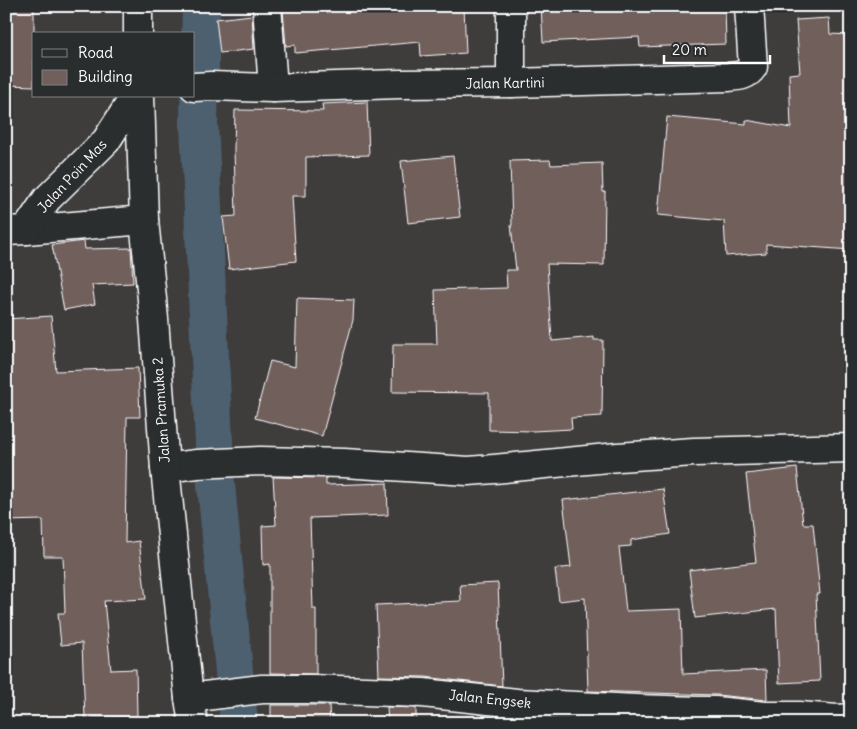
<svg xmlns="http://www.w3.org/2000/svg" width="857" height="729" viewBox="0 0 857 729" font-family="Delius,sans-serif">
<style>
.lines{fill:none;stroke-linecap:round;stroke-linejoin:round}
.canal{stroke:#4d6170;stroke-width:38}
.building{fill:#715f5c;stroke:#fff}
.minor-casing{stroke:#fff;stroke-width:31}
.major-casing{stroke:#fff;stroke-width:31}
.minor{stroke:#2a2d2e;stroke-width:28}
.major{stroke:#2a2d2e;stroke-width:28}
.labels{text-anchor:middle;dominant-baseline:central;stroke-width:4;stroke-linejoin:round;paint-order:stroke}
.street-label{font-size:14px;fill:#fff;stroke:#2a2d2e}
</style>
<rect width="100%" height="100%" fill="#3f3c3c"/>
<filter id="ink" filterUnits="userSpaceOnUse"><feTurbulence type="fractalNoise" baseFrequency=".02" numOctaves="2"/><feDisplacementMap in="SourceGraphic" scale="10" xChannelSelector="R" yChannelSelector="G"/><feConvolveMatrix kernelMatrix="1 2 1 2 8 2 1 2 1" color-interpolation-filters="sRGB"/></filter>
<g filter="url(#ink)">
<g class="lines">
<polyline class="canal" points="201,6 199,123 216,485 239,723"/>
</g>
<g class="building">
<polygon points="6,6 34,6 34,86 6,85"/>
<polygon points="291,6 371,6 371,13 464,7 466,53 421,56 420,42 295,53 295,45 286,46 283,10 292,9"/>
<polygon points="541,6 725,6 726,44 640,47 639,37 543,42"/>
<polygon points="252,15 254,49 220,53 216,19"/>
<polygon points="829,18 830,34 851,35 851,250 766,244 766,253 726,256 724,221 658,215 667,117 746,124 746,120 791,128 789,74 800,73 796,20"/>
<polygon points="367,102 369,155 306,157 306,196 292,196 296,261 229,269 223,217 236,216 234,150 235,110 323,111 322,104"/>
<polygon points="453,156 460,217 408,223 401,161"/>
<polygon points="550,160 551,165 602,163 603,192 605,192 604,265 547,264 552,341 594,337 594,340 603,340 602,416 571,418 572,429 533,431 489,430 489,393 392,392 393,344 437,344 435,290 507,288 506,270 516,270 511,225 512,225 510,161"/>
<polygon points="84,241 85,249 131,248 133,283 92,285 95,304 64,310 52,245"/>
<polygon points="297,298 354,300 353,320 322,436 255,418 270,361 295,367"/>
<polygon points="51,316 56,371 138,368 140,417 127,417 125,543 139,541 146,599 104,601 111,670 136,669 137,716 85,718 82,643 61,645 58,613 65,613 63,556 44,556 43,520 6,521 6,319"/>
<polygon points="797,468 803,524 813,524 820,594 816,594 820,681 779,683 776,609 695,618 689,570 756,562 746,474"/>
<polygon points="273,477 326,478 326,485 387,483 388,515 310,518 313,609 316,609 316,674 270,673 270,564 263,565 262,526 276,525"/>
<polygon points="663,489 670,534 631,540 631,546 619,547 626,611 681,609 683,674 766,670 767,700 717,695 588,691 585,598 559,601 555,569 571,567 563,500"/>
<polygon points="498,583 502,686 425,677 379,676 376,605 461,601 460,585"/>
<polygon points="271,705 329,705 330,723 271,723"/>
<polygon points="387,707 416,708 416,723 388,723"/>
</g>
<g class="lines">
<g class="minor-casing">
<g id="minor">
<polyline points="267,6 273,88"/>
<polyline points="511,6 511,83"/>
<path d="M194,87L211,86L273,88L400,84L511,83L728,77C739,76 747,76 753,67L749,6"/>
<polyline points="26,230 144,220"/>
<polyline points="6,231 26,230 47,199 106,141 135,96"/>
<polyline points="165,468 197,464 260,461 344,463 468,471 494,469 618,457 694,452 851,448"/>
<polyline points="189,698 262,689 309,689 423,693 517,703 636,709 697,711 715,711 765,716 799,716 837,719 851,718"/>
</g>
</g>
<g class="major-casing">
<g id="major">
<polyline points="138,6 138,34"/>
<polyline points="140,96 144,220 154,319 165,468 189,698 193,723"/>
</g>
</g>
<use href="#minor" class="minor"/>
<use href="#major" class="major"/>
</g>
</g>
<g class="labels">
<g class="street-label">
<text transform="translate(505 83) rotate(-1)">Jalan Kartini</text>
<text transform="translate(72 176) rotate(-47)">Jalan Poin Mas</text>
<text transform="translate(161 410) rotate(-94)">Jalan Pramuka 2</text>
<text transform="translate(490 699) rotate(6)">Jalan Engsek</text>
</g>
</g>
<rect width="857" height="729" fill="none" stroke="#2a2d2e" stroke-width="25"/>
<rect x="12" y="12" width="832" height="704" fill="none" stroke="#fff" stroke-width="2" filter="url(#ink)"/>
<rect x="32" y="32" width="162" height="65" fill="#2a2d2e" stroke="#7f8182"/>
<rect x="42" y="49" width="25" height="8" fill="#2a2d2e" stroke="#7f8182"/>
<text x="78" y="58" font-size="15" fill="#ffffff">Road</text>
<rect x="42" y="70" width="25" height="15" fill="#715f5c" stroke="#7f8182"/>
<text x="78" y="82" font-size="15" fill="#ffffff">Building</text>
<path d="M664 55v8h106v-8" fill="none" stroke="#ffffff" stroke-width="2.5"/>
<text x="672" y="55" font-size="15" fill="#ffffff" stroke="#2a2d2e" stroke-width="4" paint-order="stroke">20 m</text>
</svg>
